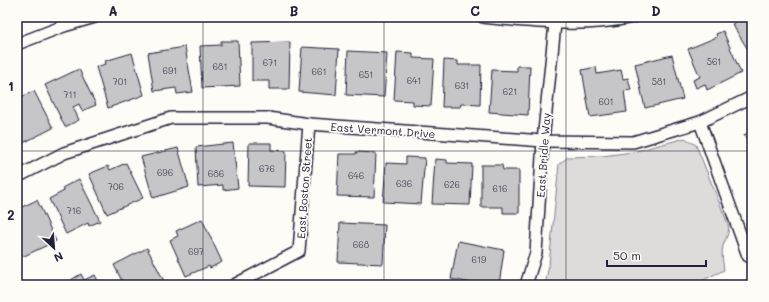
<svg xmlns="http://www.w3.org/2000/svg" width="769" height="302" viewBox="0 0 769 302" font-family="Mali,sans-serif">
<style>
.green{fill:#dddcdb;stroke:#807f8b}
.building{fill:#c6c6c8;stroke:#22223b}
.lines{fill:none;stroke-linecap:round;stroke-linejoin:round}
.minor-casing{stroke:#22223b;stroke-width:14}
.minor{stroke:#fdfcf7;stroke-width:11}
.grid{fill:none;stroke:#22223b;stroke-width:1;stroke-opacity:0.55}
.labels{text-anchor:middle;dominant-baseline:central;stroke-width:3.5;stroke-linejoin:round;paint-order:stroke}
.number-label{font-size:9px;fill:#4b4b5e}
.street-label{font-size:11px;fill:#22223b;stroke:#fdfcf7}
.neatline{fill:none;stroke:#22223b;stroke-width:1.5}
.grid-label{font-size:13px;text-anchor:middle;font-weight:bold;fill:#22223b}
</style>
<rect width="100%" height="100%" fill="#fdfcf7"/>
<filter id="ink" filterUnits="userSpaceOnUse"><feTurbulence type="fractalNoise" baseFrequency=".025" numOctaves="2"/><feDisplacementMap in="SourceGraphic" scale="8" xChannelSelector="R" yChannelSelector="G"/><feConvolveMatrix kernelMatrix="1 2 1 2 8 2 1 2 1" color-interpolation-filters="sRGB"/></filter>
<g filter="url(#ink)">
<path class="green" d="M685,138L696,145L728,224C730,233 726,237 723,246C721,254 723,262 724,270L693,285H545L549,265L559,164L568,157L602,156L633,152Z"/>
<g class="building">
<polygon points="743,17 746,22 752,18 752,56 732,24"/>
<polygon points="723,31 741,73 707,90 705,84 696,88 693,80 700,77 688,49 717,37 716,34"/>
<polygon points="221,41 238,41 240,86 202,88 200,46 221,45"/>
<polygon points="290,42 289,89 269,89 269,81 252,81 252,43"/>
<polygon points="185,47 193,92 177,94 176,88 154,91 148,53"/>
<polygon points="302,47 339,49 336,95 299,92"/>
<polygon points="348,51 387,53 384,97 346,95"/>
<polygon points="397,52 413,53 413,58 434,59 431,106 413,105 413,101 394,100"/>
<polygon points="132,53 144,95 108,108 96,67 106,64 105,61"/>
<polygon points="672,55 683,99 645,108 635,64"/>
<polygon points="444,60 458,61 458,65 481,65 480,105 461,104 460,107 442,107"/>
<polygon points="517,66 530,66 528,115 489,112 492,70 517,71"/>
<polygon points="596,67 597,74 621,70 623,79 628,78 631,90 624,91 627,112 590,117 582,70"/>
<polygon points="79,69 96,105 82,111 79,104 73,107 79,120 65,127 45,85"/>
<polygon points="34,91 53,128 19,145 17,141 17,99"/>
<polygon points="752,131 752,150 744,135"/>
<polygon points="233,143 238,188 223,190 223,185 198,187 196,147"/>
<polygon points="249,143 271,143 271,150 286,151 285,187 248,186"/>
<polygon points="178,148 189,187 153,198 141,157"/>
<polygon points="356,152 376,153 374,197 337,196 339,154 356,154"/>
<polygon points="406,157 425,158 421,204 383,202 386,163 406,164"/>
<polygon points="435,159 447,160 447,163 472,164 470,205 432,204"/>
<polygon points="126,163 143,198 107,214 89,174 108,166 110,170"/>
<polygon points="481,165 502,165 503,170 519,170 519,213 503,213 503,207 481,207"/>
<polygon points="79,179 100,221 89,226 88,223 66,234 49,199 64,191 62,188"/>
<polygon points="37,200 56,241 22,257 17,246 17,213 21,211 20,208"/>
<polygon points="202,219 222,262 210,268 209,266 186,276 170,240 178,236 176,231"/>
<polygon points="340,223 385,225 383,264 338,262"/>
<polygon points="458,241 504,250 499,285 483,285 451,279"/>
<polygon points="147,248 166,285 124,285 114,265"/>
<polygon points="81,274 84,280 95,275 100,285 71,285 74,284 71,280"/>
</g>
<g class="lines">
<g class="minor-casing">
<g id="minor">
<path d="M483,17C534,22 584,28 634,17"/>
<polyline points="17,44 64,26 95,17"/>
<polyline points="700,122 748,256"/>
<polyline points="17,177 64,153 171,118 268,118 309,124 543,141 633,142 700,122 752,97"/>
<polyline points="234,285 299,251 309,124"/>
<polyline points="526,285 536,253 543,141 555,24"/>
</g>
</g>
<use href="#minor" class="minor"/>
</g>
</g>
<path class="grid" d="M203,17V285M384,17V285M566,17V285M17,151H752"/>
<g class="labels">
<g class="number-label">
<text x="714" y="61">561</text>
<text x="270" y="62">671</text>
<text x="220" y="66">681</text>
<text x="170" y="70">691</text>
<text x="319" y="71">661</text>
<text x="366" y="74">651</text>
<text x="414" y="80">641</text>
<text x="120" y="81">701</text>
<text x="659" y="81">581</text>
<text x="462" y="85">631</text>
<text x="510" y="91">621</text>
<text x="70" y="94">711</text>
<text x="606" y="101">601</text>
<text x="267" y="168">676</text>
<text x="165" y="172">696</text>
<text x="216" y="173">686</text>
<text x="356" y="175">646</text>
<text x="404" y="183">636</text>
<text x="452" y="184">626</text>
<text x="116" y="186">706</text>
<text x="500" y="188">616</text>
<text x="74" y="210">716</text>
<text x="361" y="244">668</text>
<text x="196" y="251">697</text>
<text x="479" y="259">619</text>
</g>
<g class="street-label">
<text transform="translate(383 130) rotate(4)">East Vermont Drive</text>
<text transform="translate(543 155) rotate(-86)">East Bridle Way</text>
<text transform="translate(304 188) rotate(-86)">East Boston Street</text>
</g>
</g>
<rect width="769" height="302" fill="none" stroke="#fdfcf7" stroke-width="44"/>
<g transform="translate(54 248) rotate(154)" stroke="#fdfcf7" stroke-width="3" paint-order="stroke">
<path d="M0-3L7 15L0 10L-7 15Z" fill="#22223b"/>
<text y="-6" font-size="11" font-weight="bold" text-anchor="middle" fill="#22223b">N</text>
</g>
<path d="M607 260v6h99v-6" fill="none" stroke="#22223b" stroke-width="2"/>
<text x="613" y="260" font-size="12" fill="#22223b" stroke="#fdfcf7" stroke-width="3" paint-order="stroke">50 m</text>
<rect x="22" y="22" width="725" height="258" class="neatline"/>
<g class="grid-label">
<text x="113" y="16">A</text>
<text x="294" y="16">B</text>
<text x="475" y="16">C</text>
<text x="656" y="16">D</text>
<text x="11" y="91">1</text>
<text x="11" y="220">2</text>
</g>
</svg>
